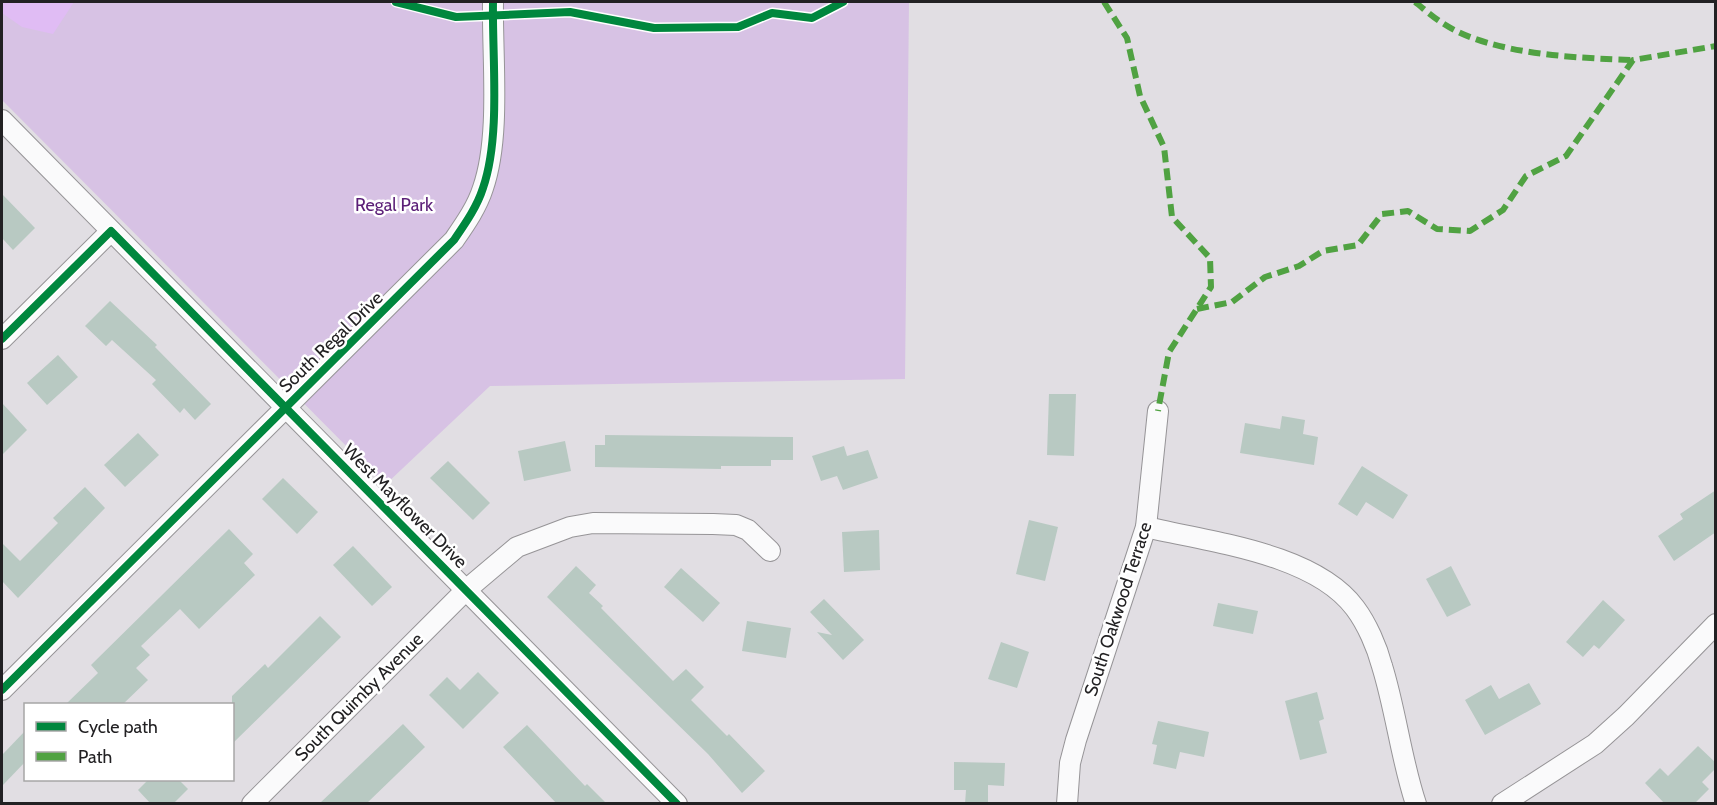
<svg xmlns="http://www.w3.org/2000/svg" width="1717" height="805" viewBox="0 0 1717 805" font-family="Cabin,sans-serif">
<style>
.green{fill:#d7c2e4}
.water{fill:#e0bcf4}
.building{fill:#b8c9c2}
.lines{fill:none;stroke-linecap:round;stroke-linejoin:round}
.minor-casing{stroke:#969497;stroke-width:22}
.minor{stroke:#fafafb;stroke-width:20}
.quiet{stroke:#50a242;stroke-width:6;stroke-dasharray:12 6;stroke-linecap:butt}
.cycleway-casing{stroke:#fff;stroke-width:11}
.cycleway{stroke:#00873e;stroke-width:8}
.labels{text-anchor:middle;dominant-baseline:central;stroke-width:5;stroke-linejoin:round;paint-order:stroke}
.park-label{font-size:18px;fill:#5b1f77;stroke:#fff}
.street-label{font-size:18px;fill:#222123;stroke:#fff}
</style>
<rect width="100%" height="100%" fill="#e1dee3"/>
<polygon class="green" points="2,2 909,2 905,379 490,386 385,485 2,100"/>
<polygon class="water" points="2,2 74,2 53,34 22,27 2,13"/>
<g class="building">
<polygon points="2,194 35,228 13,250 2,238"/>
<polygon points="110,301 157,345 155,347 211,404 195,420 184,408 180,413 152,384 156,380 112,340 106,346 85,326"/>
<polygon points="58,355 78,377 47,405 27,383"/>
<polygon points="1049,394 1076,394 1074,456 1047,455"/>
<polygon points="2,403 27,430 2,455"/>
<polygon points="1282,416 1305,420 1303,434 1318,437 1314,465 1240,453 1245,423 1280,429"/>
<polygon points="138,433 159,455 125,487 104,465"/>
<polygon points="605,435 793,437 793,460 771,460 771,466 721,466 721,469 595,467 595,445 605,445"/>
<polygon points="565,441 571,471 524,481 518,451"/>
<polygon points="844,446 847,456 868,450 878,478 843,490 837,476 821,481 812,456"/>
<polygon points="448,461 490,503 473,520 430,478"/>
<polygon points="1362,466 1408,495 1393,519 1366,502 1357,516 1338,504"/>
<polygon points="283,478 318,512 297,534 262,499"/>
<polygon points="85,487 105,508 18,598 2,581 2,543 20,561 58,523 53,518"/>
<polygon points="1716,490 1716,532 1674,561 1658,536 1683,519 1680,514"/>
<polygon points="1029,520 1058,527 1045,581 1016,574"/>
<polygon points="229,529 253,554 244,563 255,575 199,629 180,609 141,646 150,655 136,668 148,680 122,705 65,705 98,673 91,665"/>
<polygon points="879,530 880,570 844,572 842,532"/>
<polygon points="353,546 392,587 372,606 333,565"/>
<polygon points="576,566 596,585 589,593 603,606 601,608 673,681 686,669 704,687 691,700 727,736 729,734 765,771 742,793 708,754 547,597"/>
<polygon points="1451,566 1471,605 1447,617 1426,579"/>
<polygon points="681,568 720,603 703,622 664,587"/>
<polygon points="824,599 864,640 843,660 817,632 832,635 810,612"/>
<polygon points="1603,600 1625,620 1599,649 1594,645 1583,657 1566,642"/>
<polygon points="1218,603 1258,611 1253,634 1213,626"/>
<polygon points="320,616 341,637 232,744 232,696 265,664 268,668"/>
<polygon points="747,621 791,628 786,658 742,651"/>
<polygon points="1001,642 1029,652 1017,688 988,679"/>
<polygon points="478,672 499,693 463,729 429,695 447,677 460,690"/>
<polygon points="1529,683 1541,704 1485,735 1465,700 1491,685 1499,699"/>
<polygon points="1317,692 1324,719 1319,721 1327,753 1300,760 1285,701"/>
<polygon points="1158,721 1209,732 1204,757 1180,752 1176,769 1153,764 1157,745 1152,744"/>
<polygon points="403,724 425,747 366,804 319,804"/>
<polygon points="527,725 585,786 587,784 607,804 557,804 503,747"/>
<polygon points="26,730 26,761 2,786 2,755"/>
<polygon points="1698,746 1716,763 1716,768 1702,782 1709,789 1694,804 1665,804 1645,783 1660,768 1668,776"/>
<polygon points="954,762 1005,763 1004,786 988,785 988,804 965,804 966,790 954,790"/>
<polygon points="148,780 179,780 188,789 173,804 151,804 138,790"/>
</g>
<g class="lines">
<g class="minor-casing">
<g id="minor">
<polyline points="2,120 677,804"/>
<polyline points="2,339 111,231"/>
<path d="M1146,527C1209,542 1314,553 1355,608C1367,624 1377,647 1382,666C1396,711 1401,759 1416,804"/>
<path d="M2,690L454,240C465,224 477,207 483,188C501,136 492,58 493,2"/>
<polyline points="252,804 466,590 517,547 570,527 593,523 713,524 736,525 748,530 770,551"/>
<polyline points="1067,804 1070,763 1076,740 1146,527 1158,411"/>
<polyline points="1502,804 1595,744 1626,716 1716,624"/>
</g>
</g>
<use href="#minor" class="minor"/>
<g class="quiet">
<polyline points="1104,2 1127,38 1140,96 1164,147 1172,217 1210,258 1211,287 1169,352 1158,411"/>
<path d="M1415,2C1424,9 1434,18 1444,24C1492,55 1578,58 1633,60"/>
<polyline points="1197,309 1232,302 1265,277 1299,266 1323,251 1358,245 1382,214 1408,211 1437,229 1470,231 1503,210 1526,176 1566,156 1633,60 1716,46"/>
</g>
<g class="cycleway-casing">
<g id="cycleway">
<polyline points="396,2 456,17 570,12 654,28 738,27 772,13 812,18 843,2"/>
<polyline points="2,339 111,231 677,804"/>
<path d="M2,690L454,240C465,224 477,207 483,188C501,136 492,58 493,2"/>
</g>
</g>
<use href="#cycleway" class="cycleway"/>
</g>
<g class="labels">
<g class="park-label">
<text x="394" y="205">Regal Park</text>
</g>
<g class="street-label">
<text transform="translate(331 342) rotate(-44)">South Regal Drive</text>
<text transform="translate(405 506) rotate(45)">West Mayflower Drive</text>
<text transform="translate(1118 609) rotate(-72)">South Oakwood Terrace</text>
<text transform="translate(359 697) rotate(-45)">South Quimby Avenue</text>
</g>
</g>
<rect width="1717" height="805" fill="none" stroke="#222123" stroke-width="6"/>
<rect x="24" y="703" width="210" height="78" fill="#ffffff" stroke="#a7a6a7" stroke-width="1.5"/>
<rect x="36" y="722" width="30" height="9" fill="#00873e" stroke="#a7a6a7" stroke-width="1.5"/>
<text x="78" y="733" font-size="18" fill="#222123">Cycle path</text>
<rect x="36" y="752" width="30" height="9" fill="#50a242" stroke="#a7a6a7" stroke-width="1.5"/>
<text x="78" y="763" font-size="18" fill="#222123">Path</text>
</svg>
